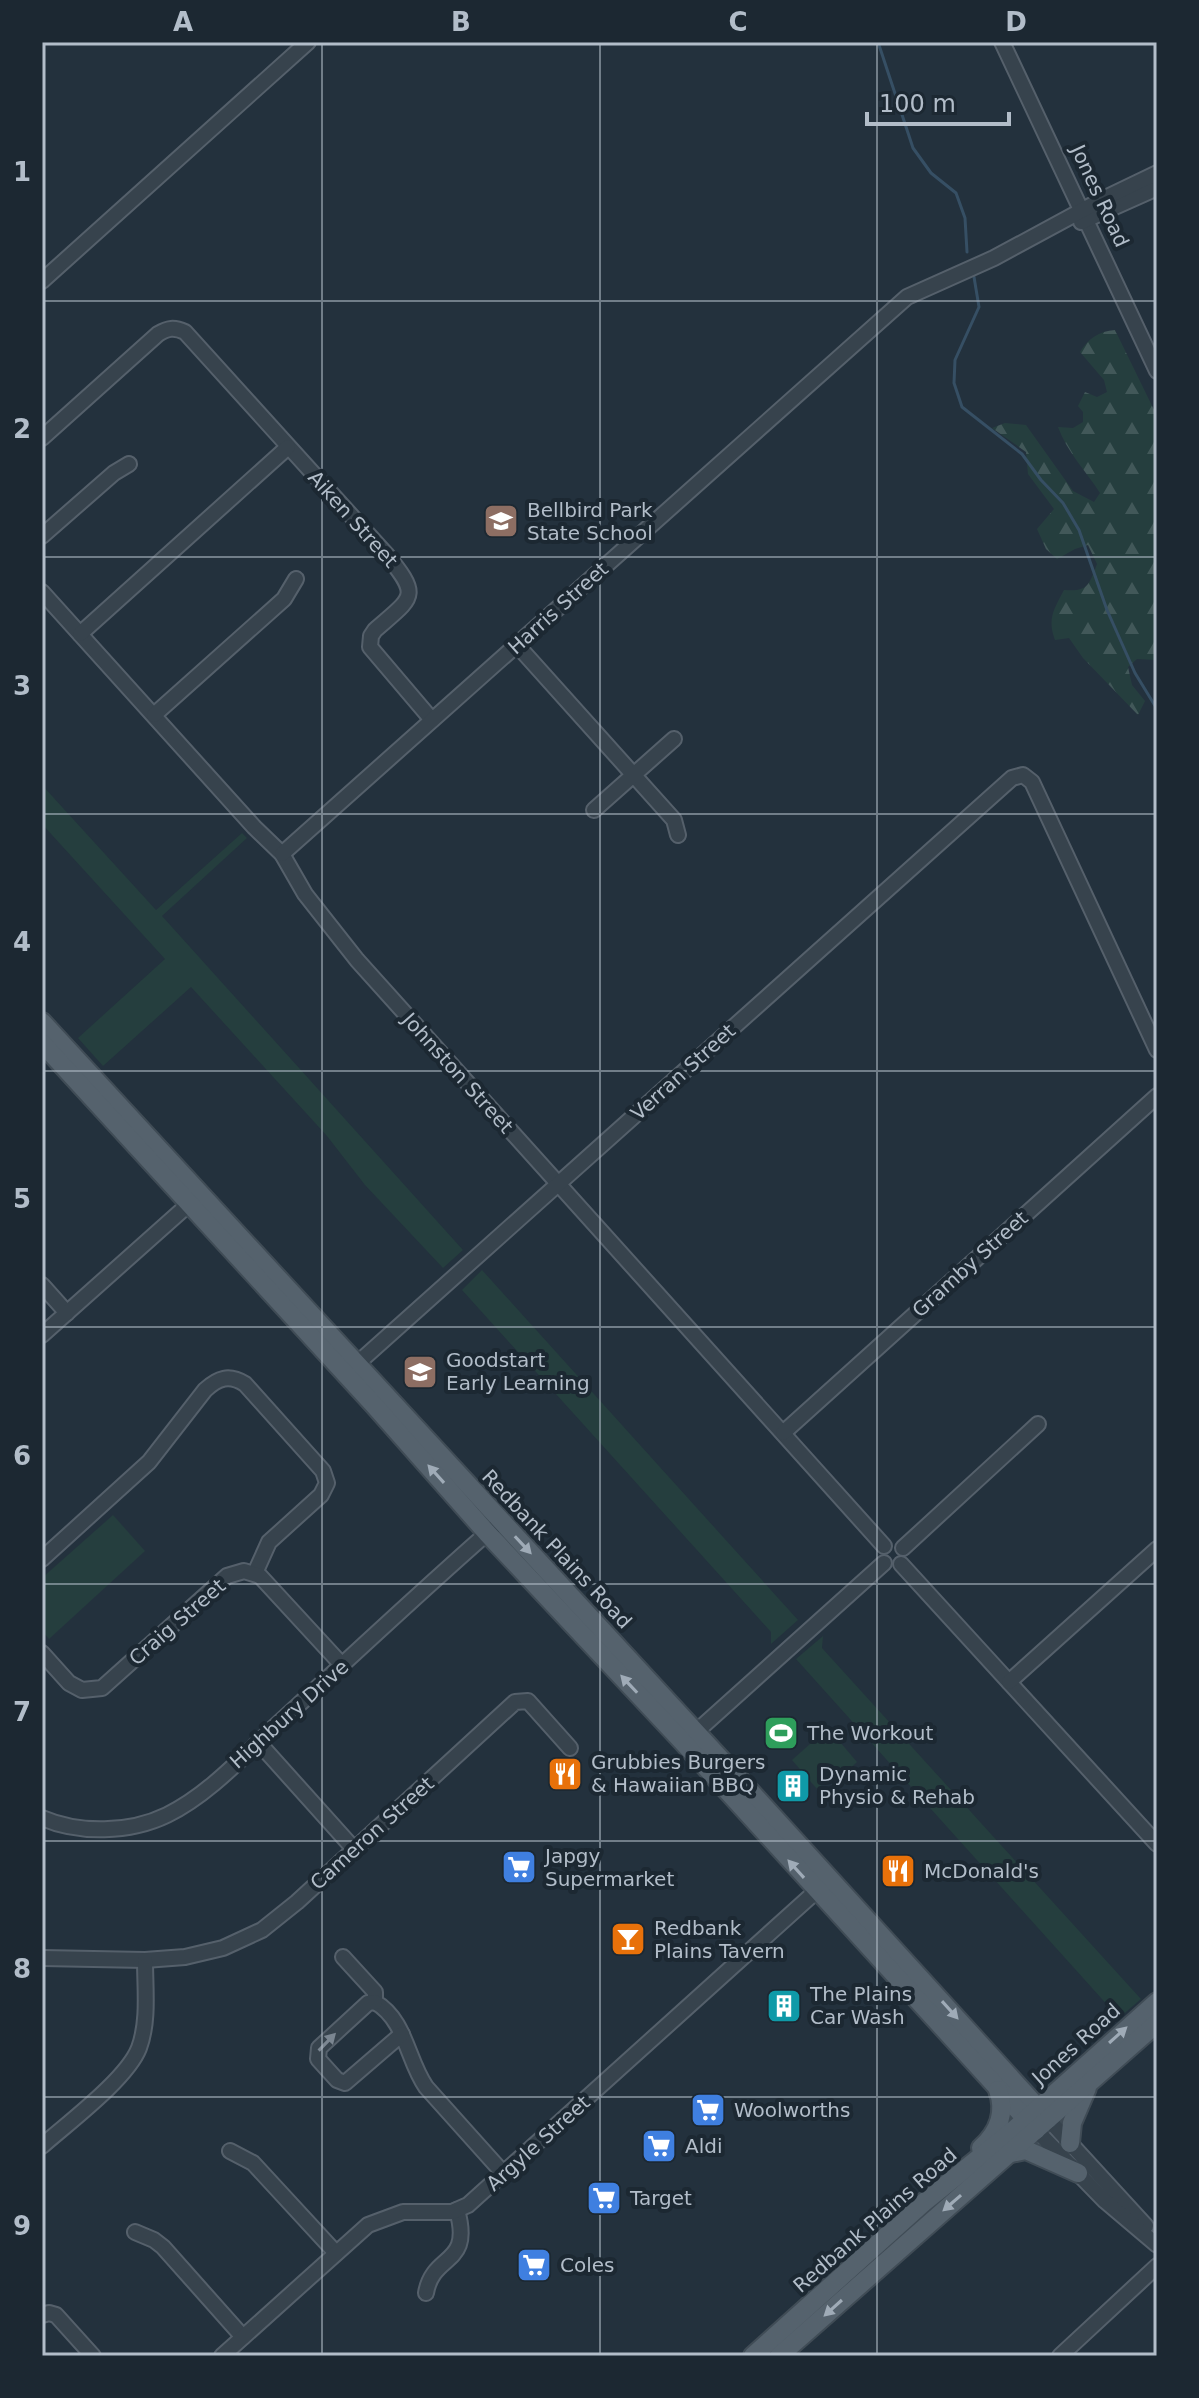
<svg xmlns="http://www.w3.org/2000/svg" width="1199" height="2398" viewBox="0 0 1199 2398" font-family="'DejaVu Sans',sans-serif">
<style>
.forest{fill:url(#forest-firs)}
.park{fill:#253e3e}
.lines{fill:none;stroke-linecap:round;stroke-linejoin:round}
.stream{stroke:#364f64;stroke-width:3}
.minor-casing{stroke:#55606b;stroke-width:18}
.major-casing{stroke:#404c56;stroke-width:22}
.minor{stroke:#37434d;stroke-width:14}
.major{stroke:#55626d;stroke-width:18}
.oneway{fill:#9fabb7}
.oneway2{fill:#7b8691}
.grid{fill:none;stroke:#b2bdc9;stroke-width:2;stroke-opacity:0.55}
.labels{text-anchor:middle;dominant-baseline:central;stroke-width:8;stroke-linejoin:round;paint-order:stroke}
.street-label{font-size:20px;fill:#b2bdc9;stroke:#1c2832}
.poi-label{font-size:20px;fill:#b2bdc9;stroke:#1c2832;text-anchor:start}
.neatline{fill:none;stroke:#b2bdc9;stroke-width:3}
.grid-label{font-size:26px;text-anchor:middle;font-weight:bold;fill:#b2bdc9}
</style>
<defs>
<pattern id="forest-firs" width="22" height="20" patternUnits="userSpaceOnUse" patternTransform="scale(2)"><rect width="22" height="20" fill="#253e3e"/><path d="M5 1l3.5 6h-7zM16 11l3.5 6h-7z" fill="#425859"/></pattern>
</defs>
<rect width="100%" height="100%" fill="#23313d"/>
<path class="forest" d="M1115,330L1157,416V664L1156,660L1137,659L1128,667L1132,685L1145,701L1138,715L1083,658L1069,638L1055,640C1047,619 1054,609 1064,590C1088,592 1089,585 1097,564L1088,545L1075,549L1057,559L1046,549L1037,529L1054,509L1028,474L1026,452L992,428L1005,423L1026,425L1073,491L1094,502L1100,493C1086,471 1067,452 1058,427L1073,428L1083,422V412L1078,406L1085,392L1097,397L1107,392L1104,380L1080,352C1088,339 1099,331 1115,330Z"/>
<g class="park">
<polygon points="42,785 156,910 242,833 247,838 162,916 463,1250 443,1268 365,1185 327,1136 191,987 103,1066 78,1038 165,959 42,824"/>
<polygon points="482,1270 798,1620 771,1644 771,1632 462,1290"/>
<polygon points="113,1515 145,1551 49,1639 42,1631 42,1578"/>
<polygon points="823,1636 822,1648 1141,1999 1119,2018 796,1659"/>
<polygon points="828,1728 857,1762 840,1778 835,1773 817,1789 792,1760"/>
</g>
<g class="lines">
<g class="stream">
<polyline points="878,42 913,148 931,173 956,193 965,218 967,252"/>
<polyline points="974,277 979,307 955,360 954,383 962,407 1022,454 1041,480 1063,503 1079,530 1107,610 1135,673 1157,709"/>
</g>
<g class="minor-casing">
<g id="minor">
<polyline points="1002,42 1157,371"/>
<polyline points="1081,222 1157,188"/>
<polyline points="42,281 308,42"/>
<path d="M42,438L158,334C168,328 174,327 185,332L386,554C421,597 414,596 375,630L371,636L370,647L432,720"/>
<polyline points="42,536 114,473 129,464"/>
<polyline points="42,592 254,827 282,854 305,894 357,960 884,1546"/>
<polyline points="80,634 288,447"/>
<polyline points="517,645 674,820 678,835"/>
<polyline points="154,715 284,599 296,579"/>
<polyline points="594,810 674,739"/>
<polyline points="282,854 907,297 994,258 1105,198 1157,173"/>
<polyline points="42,1285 67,1313"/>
<polyline points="42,1335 189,1204"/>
<polyline points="349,1371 1012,778 1023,775 1032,782 1157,1050"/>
<polyline points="783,1433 1157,1096"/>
<polyline points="903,1548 1038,1424"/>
<path d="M42,1559L149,1462L205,1390C218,1378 229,1374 245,1384L323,1471L327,1483L321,1495L269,1542L255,1573"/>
<polyline points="901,1564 1157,1844"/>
<polyline points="42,1653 69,1683 82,1690 102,1688 227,1576 244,1571 260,1576 342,1665"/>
<polyline points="1009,1682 1157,1549"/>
<polyline points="696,1732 884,1563"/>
<polyline points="258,1742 354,1849"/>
<path d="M42,1818C79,1834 130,1833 167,1815C210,1794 246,1753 280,1722C351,1657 421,1591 493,1528"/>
<path d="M343,1957L375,1992V2002C406,2020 407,2060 426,2087L504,2174"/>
<polyline points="42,1958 145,1960 185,1957 223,1948 262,1930 297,1902 515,1702 528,1701 570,1748"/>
<polyline points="375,2002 368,2003 319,2048 318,2059 337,2080 345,2083 402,2034"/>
<polyline points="1048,2119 1146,2226"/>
<polyline points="1036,2130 1105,2201 1157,2245"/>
<path d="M42,2146C68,2123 127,2079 139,2048C149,2021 145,1989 145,1960"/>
<polyline points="230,2151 253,2163 336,2253"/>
<polyline points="135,2232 154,2240 163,2247 243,2337"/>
<path d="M426,2293C433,2252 473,2267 457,2210"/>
<polyline points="42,2315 49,2313 56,2315 93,2356"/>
<polyline points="222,2356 368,2225 403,2212 452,2212 468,2205 823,1885"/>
<polyline points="1060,2356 1157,2266"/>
</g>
</g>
<g class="major-casing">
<g id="major">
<polyline points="42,1022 739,1779 1048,2119"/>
<polyline points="42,1043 374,1405 487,1533 682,1741 1036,2130"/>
<polyline points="1070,2143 1072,2123 1087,2088"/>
<path d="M981,2148C999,2132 1006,2112 998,2090"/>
<polyline points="1011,2153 1026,2150 1078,2173"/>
<polyline points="753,2356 923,2203 1016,2128 1157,2002"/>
<polyline points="779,2356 1157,2023"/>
</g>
</g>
<use href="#minor" class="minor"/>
<use href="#major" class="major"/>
</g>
<defs><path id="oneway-solid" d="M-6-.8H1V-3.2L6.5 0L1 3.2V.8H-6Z" transform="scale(2)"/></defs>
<g class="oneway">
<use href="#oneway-solid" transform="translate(436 1474) rotate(-132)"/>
<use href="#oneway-solid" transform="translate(523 1545) rotate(47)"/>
<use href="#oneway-solid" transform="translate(629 1684) rotate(-133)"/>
<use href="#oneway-solid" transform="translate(796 1869) rotate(-132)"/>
<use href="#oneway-solid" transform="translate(950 2010) rotate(48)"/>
<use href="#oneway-solid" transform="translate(1118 2035) rotate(-42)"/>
<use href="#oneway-solid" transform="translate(952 2203) rotate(139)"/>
<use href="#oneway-solid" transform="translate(833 2308) rotate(138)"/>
</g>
<use class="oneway2" href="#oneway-solid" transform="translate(327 2042) rotate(-46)"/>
<path class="grid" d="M322,42V2356M600,42V2356M877,42V2356M42,301H1157M42,557H1157M42,814H1157M42,1071H1157M42,1327H1157M42,1584H1157M42,1841H1157M42,2097H1157"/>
<defs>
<g id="school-square" transform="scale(1.8)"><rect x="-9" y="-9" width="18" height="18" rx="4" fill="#8d6e63" stroke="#1c2832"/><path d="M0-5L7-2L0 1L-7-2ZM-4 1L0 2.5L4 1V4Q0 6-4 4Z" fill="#fff"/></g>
<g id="stadium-square" transform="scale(1.8)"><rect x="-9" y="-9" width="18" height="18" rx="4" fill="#2e9e5b" stroke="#1c2832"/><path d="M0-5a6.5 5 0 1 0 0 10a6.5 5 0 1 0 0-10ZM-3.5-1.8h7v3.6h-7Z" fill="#fff"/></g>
<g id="restaurant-square" transform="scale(1.8)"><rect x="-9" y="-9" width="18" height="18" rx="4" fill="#e8710a" stroke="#1c2832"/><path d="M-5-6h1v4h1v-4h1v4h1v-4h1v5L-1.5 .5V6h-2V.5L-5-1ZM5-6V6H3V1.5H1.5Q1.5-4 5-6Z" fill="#fff"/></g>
<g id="building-square" transform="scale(1.8)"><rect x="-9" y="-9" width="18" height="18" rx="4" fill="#0f9aa8" stroke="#1c2832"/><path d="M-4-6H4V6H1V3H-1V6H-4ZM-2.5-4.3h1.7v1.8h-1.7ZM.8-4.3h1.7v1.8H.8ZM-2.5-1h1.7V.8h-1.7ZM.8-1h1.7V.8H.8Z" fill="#fff"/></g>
<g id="supermarket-square" transform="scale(1.8)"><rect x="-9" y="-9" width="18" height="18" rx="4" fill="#3f7fe0" stroke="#1c2832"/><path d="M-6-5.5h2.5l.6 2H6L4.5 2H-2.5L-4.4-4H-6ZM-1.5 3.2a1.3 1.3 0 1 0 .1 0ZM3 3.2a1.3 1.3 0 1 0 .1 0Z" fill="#fff"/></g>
<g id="bar-square" transform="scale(1.8)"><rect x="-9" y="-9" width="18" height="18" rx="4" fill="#e8710a" stroke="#1c2832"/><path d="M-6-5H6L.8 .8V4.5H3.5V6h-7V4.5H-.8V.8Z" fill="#fff"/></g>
</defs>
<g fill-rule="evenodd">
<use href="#school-square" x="501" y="521"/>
<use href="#school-square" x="420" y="1372"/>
<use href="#stadium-square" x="781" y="1733"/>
<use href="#restaurant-square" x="565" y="1774"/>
<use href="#building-square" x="793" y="1786"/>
<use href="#supermarket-square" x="519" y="1867"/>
<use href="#restaurant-square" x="898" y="1871"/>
<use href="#bar-square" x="628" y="1939"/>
<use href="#building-square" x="784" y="2006"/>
<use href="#supermarket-square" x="708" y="2110"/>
<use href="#supermarket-square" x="659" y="2146"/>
<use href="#supermarket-square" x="604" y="2198"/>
<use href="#supermarket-square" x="534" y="2265"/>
</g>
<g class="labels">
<g class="street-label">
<text transform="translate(1100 196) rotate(65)">Jones Road</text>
<text transform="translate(353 519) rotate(48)">Aiken Street</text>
<text transform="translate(558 608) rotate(-42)">Harris Street</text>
<text transform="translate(683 1072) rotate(-42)">Verran Street</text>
<text transform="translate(458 1073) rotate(48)">Johnston Street</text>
<text transform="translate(970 1264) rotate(-42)">Gramby Street</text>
<text transform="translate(557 1549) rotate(47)">Redbank Plains Road</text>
<text transform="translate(177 1622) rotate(-41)">Craig Street</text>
<text transform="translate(289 1714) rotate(-42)">Highbury Drive</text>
<text transform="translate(372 1833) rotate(-42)">Cameron Street</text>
<text transform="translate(1076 2044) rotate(-42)">Jones Road</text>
<text transform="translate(538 2143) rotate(-42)">Argyle Street</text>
<text transform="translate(875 2220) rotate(-41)">Redbank Plains Road</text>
</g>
<g class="poi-label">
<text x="527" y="510">Bellbird Park<tspan x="527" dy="23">State School</tspan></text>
<text x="446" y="1360">Goodstart<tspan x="446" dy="23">Early Learning</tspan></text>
<text x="807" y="1733">The Workout</text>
<text x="591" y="1762">Grubbies Burgers<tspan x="591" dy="23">&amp; Hawaiian BBQ</tspan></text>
<text x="819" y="1774">Dynamic<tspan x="819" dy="23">Physio &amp; Rehab</tspan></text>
<text x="545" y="1856">Japgy<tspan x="545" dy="23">Supermarket</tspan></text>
<text x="924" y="1871">McDonald's</text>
<text x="654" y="1928">Redbank<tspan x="654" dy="23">Plains Tavern</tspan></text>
<text x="810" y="1994">The Plains<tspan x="810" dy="23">Car Wash</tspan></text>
<text x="734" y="2110">Woolworths</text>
<text x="685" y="2146">Aldi</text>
<text x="630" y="2198">Target</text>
<text x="560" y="2265">Coles</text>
</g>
</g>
<rect width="1199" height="2398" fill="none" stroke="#1c2832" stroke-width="88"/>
<path d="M867 112v12h142v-12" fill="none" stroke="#b2bdc9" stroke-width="4"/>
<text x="879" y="112" font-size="24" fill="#b2bdc9" stroke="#1c2832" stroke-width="6" paint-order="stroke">100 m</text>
<rect x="44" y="44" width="1111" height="2310" class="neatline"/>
<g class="grid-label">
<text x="183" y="31">A</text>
<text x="461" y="31">B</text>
<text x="738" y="31">C</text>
<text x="1016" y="31">D</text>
<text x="22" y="181">1</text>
<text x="22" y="438">2</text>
<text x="22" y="695">3</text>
<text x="22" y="951">4</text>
<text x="22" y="1208">5</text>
<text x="22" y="1465">6</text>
<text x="22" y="1721">7</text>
<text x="22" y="1978">8</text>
<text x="22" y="2235">9</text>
</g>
</svg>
